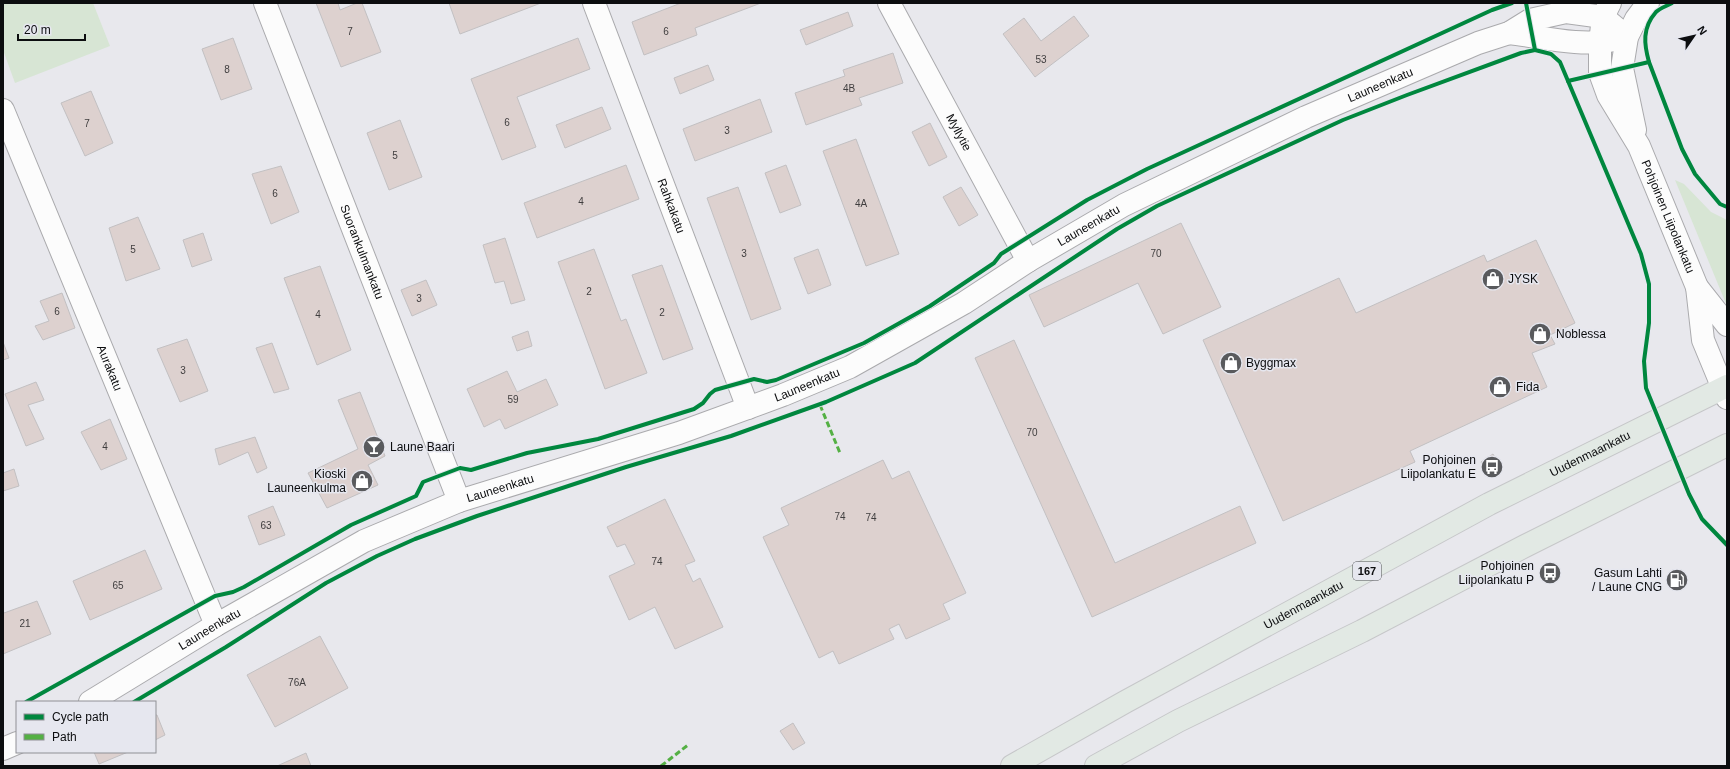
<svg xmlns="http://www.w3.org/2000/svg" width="1730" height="769" viewBox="0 0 1730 769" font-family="Helvetica,sans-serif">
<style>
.green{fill:#d7e5d4}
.building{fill:#ddd1cf;stroke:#c2c0c2}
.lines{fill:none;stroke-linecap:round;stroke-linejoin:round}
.minor-casing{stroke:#aaaaad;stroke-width:24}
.major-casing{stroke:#c6c7c9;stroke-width:24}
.minor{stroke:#fcfcfc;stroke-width:22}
.major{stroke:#e2e9e4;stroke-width:22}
.quiet{stroke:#54b044;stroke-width:3;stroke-dasharray:6 3;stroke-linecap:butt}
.cycleway-casing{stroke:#e6e7ef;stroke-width:6}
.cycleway{stroke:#00873e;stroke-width:4}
.labels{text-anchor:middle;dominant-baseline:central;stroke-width:3;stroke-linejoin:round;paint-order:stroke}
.number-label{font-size:10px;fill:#403e3f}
.shield{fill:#e6e7ef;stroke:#4d4e52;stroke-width:1}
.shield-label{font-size:11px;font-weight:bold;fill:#0c0d0f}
.street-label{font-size:12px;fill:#0c0d0f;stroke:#e6e7ef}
.poi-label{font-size:12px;fill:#0c0d0f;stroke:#e6e7ef;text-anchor:start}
</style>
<rect width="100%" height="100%" fill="#e8e8ed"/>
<g class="green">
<polygon points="3,3 93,3 110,46 15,83 3,50"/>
<polygon points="1675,180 1684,184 1711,212 1727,220 1727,306"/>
</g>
<g class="building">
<polygon points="316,3 338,3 340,10 357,3 362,3 381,52 341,67"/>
<polygon points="449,3 541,3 460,34"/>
<polygon points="681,3 761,3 695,28 697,35 644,55 632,22"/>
<polygon points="848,12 853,26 806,45 800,30"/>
<polygon points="1074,16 1089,36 1035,77 1003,34 1024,18 1041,41"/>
<polygon points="233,38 252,89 221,100 202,49"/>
<polygon points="578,38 590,69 517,97 536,147 502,160 471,79"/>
<polygon points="893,53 903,83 859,98 862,105 806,125 795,93 845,76 843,70"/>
<polygon points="708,65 714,80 680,94 674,78"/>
<polygon points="91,91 113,143 85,156 61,103"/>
<polygon points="760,99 772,132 695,161 683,129"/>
<polygon points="602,107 611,129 565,148 556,125"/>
<polygon points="400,120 422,177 389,190 367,133"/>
<polygon points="930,123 947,157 929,166 912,132"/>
<polygon points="856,139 899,254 866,266 823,151"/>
<polygon points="626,165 639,199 537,238 524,203"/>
<polygon points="786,165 801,205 780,213 765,173"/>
<polygon points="281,166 299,212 271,224 252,174"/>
<polygon points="738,187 781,309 751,320 707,198"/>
<polygon points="961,187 978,215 959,226 943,197"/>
<polygon points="138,217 160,269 126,281 109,228"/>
<polygon points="1181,223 1221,307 1163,334 1138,283 1044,327 1029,295"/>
<polygon points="203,233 212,260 192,267 183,240"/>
<polygon points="505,238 525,300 511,304 504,281 495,283 483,245"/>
<polygon points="1536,240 1575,323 1550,335 1555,344 1532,353 1547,387 1410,451 1415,462 1283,521 1203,340 1339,278 1356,313 1484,255 1487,262"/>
<polygon points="594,249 621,321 626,319 647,373 605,389 558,262"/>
<polygon points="818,249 831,285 808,294 794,258"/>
<polygon points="662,265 693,349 663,360 632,275"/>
<polygon points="320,266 351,350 317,365 284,278"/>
<polygon points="426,280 437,305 412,316 401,290"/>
<polygon points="62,293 75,328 43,340 35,326 49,321 40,301"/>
<polygon points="528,331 532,346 517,351 512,337"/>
<polygon points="187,339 208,391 180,402 157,349"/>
<polygon points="1014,340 1115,563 1240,506 1256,543 1092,617 975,358"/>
<polygon points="3,342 9,358 3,360"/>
<polygon points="272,343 289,389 274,393 256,348"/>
<polygon points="507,371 517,392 546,379 558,405 505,429 500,419 484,427 467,389"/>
<polygon points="36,382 44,400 28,405 44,439 26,446 5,394"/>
<polygon points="360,392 385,456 368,465 378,485 327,508 308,473 358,449 338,400"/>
<polygon points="110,419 127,459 101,470 81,432"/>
<polygon points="255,437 267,468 257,473 248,452 219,465 215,449"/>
<polygon points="1493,454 1497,461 1485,469 1481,462"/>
<polygon points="883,460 892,479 909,471 966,593 943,604 950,619 906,639 899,624 889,629 894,639 839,664 833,651 819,658 763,537 789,525 781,508"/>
<polygon points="14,469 19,486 3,491 3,473"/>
<polygon points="665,499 695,561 685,565 693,582 700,578 723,627 675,649 655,607 629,620 609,576 635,564 625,544 617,547 607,527"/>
<polygon points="273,506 285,535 259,545 248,516"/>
<polygon points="145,550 162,589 90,620 73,581"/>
<polygon points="37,601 51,634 3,654 3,611 4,613"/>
<polygon points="320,636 348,688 275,727 247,675"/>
<polygon points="155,715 157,715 165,735 155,740"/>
<polygon points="793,723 805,743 793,750 780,731"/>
<polygon points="94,752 128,752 99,764"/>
<polygon points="306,753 311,766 277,766"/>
</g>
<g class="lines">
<g class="minor-casing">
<g id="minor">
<path id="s1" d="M265,3L459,501"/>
<path id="s2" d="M594,3L748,408"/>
<path id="s3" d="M889,3L1028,261"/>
<path id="s4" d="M1610,3L1603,17L1600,43V73L1608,95L1639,146L1697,287L1727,325"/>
<path d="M1509,33C1543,37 1580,47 1614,40"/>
<path id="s5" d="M3,110L216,625"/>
<polyline points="1635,130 1622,68 1627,37 1636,19 1648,3"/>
<polyline points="1697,287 1703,340 1727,398"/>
<path id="s6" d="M90,702L216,625L364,541L459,501L679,433L783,395L850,367L964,303L1028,261L1124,205L1306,117L1478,43L1509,33L1530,20L1566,12L1603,17L1627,37"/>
<polyline points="3,749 17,743"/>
</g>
</g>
<g class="major-casing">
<g id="major">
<path id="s7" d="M1012,766L1125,702L1489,504L1727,386"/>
<polyline points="1096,766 1178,721 1362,631 1525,546 1727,445"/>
</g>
</g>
<use href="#minor" class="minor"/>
<use href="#major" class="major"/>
<g class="quiet">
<polyline points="820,405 840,453"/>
<polyline points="661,766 688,745"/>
</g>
<g class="cycleway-casing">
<g id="cycleway">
<polyline points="1526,3 1535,50 1551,54 1560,62 1641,254 1649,284 1649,323 1644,361 1646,388 1689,494 1702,519 1727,545"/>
<polyline points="1649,62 1682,149 1695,174 1720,204 1727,207"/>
<path d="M1568,81L1649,62C1644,44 1642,28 1656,12C1660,8 1667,6 1672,3"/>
<polyline points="26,702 215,596 233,592 244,587 351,525 416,496 423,482 460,468 471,470 527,453 598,439 694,409 703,403 710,394 715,390 754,379 767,382 776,380 864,343 930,306 994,263 1001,254 1087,200 1147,169 1492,10 1512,3"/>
<polyline points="134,702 226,647 326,583 377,556 415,539 477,516 626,467 731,436 826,402 915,363 1117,229 1157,206 1343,120 1407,95 1521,53 1535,50"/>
</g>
</g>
<use href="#cycleway" class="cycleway"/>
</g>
<defs>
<g id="shop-disc" transform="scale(1.15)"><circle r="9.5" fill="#595a5d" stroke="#e6e7ef"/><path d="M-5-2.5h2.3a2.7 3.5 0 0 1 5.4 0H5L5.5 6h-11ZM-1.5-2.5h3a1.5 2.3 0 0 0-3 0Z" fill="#fff"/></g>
<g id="bar-disc" transform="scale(1.15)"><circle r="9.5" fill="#595a5d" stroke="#e6e7ef"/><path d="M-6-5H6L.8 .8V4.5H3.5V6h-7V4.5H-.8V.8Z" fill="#fff"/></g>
<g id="bus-disc" transform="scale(1.15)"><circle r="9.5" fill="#595a5d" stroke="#e6e7ef"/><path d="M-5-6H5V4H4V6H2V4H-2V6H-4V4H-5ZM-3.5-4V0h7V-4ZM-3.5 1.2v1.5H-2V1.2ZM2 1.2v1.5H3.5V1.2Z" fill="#fff"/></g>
<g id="fuel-disc" transform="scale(1.15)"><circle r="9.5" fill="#595a5d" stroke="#e6e7ef"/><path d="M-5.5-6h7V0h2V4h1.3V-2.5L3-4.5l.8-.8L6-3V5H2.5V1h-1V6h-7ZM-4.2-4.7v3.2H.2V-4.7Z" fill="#fff"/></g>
</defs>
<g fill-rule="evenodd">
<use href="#shop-disc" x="1493" y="279"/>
<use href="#shop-disc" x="1540" y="334"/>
<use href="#shop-disc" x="1231" y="363"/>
<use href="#shop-disc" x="1500" y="387"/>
<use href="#bar-disc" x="374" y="447"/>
<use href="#bus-disc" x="1492" y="467"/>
<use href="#shop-disc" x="362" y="481"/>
<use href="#bus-disc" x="1550" y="573"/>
<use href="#fuel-disc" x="1677" y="580"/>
</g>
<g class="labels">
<g class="number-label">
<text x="350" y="31">7</text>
<text x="666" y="31">6</text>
<text x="1041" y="59">53</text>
<text x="227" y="69">8</text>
<text x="849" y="88">4B</text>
<text x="507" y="122">6</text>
<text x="87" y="123">7</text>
<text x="727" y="130">3</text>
<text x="395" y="155">5</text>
<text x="275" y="193">6</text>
<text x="581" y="201">4</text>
<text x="861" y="203">4A</text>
<text x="133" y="249">5</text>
<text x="744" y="253">3</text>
<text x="1156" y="253">70</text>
<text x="589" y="291">2</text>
<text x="419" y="298">3</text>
<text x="57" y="311">6</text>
<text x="662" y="312">2</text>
<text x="318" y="314">4</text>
<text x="183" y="370">3</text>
<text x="513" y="399">59</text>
<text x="1032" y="432">70</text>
<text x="105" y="446">4</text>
<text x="840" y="516">74</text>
<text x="871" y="517">74</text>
<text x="266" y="525">63</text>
<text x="657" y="561">74</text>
<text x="118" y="585">65</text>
<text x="25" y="623">21</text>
<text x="297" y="682">76A</text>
</g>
<rect class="shield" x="1353" y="562" width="28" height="18" rx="3"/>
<g class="shield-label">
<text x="1367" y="571">167</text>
</g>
<g class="street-label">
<text stroke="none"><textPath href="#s6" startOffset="1436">Launeenkatu</textPath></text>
<text stroke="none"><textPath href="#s3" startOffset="147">Myllytie</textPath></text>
<text stroke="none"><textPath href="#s2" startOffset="217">Rahkakatu</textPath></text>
<text stroke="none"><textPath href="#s4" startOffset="231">Pohjoinen Liipolankatu</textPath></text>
<text stroke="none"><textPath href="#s6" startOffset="1112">Launeenkatu</textPath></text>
<text stroke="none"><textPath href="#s1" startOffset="267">Suorankulmankatu</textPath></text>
<text stroke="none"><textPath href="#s5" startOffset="279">Aurakatu</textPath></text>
<text stroke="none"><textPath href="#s6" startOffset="788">Launeenkatu</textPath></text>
<text stroke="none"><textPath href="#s7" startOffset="657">Uudenmaankatu</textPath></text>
<text stroke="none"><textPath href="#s6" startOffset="464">Launeenkatu</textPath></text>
<text stroke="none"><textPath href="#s7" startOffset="333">Uudenmaankatu</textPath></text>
<text stroke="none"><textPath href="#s6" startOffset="140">Launeenkatu</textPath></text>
</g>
<g class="poi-label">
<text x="1508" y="279">JYSK</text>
<text x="1556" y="334">Noblessa</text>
<text x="1246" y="363">Byggmax</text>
<text x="1516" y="387">Fida</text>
<text x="390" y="447">Laune Baari</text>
<text x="1476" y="460" text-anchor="end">Pohjoinen<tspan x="1476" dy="14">Liipolankatu E</tspan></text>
<text x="346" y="474" text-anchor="end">Kioski<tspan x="346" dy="14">Launeenkulma</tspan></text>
<text x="1534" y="566" text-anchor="end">Pohjoinen<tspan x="1534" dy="14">Liipolankatu P</tspan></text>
<text x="1662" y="573" text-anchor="end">Gasum Lahti<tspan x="1662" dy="14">/ Laune CNG</tspan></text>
</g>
</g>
<rect width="1730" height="769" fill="none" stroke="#0c0d0f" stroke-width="8"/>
<rect x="16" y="701" width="140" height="52" fill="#e6e7ef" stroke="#8f9095"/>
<rect x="24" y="714" width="20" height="6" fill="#00873e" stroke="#8f9095"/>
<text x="52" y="721" font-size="12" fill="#0c0d0f">Cycle path</text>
<rect x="24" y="734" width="20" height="6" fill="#54b044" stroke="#8f9095"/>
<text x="52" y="741" font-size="12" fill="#0c0d0f">Path</text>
<g transform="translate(1694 36) rotate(56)" stroke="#e6e7ef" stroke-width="3" paint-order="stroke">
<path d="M0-3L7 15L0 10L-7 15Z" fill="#0c0d0f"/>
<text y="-6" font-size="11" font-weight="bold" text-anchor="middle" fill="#0c0d0f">N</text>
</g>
<path d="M18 34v6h67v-6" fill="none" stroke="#0c0d0f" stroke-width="2"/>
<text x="24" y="34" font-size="12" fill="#0c0d0f" stroke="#e6e7ef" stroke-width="3" paint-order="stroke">20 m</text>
</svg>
